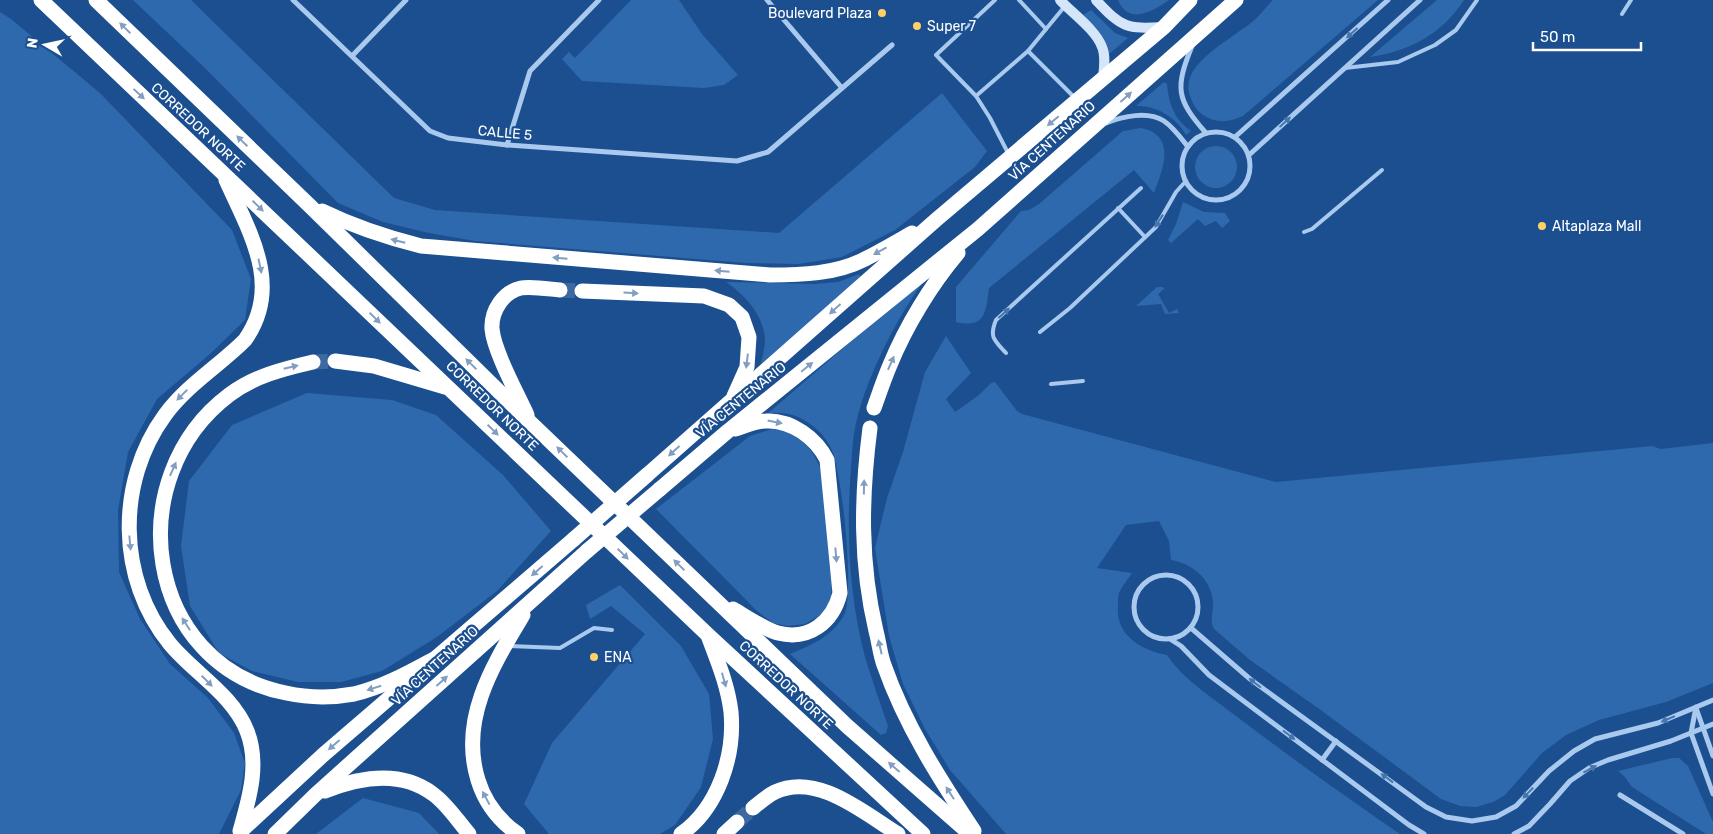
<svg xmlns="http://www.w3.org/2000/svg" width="1713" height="834" viewBox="0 0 1713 834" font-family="Rubik,sans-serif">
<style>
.green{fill:#2e69ad}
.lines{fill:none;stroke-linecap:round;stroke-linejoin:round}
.highway-tunnel{stroke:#3d69a0;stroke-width:15;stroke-dasharray:15 8;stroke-linecap:butt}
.lane{stroke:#a9c9ee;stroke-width:4}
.street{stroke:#a9c9ee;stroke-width:5}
.secondary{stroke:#d6e6fa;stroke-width:10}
.highway{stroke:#fff;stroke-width:15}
.highway-bridge{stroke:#fff;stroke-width:15}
.oneway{fill:#829ec1}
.oneway2{fill:#4674ac}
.poi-dot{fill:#ffd166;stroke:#1b4f8f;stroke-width:2}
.labels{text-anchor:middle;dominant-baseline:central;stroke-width:4.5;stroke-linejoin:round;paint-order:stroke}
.poi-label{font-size:14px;fill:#fff;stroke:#1b4f8f;text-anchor:start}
.street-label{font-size:14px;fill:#fff;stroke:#1b4f8f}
</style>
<rect width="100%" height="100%" fill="#1b4f8f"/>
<g class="green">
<polygon points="133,0 191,0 394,198 435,210 779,233 942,93 987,151 975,167 895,230 842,257 799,264 746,263 475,241 429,233 383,222 338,203 207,70"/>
<polygon points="631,0 679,0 702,34 738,75 724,85 704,88 582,81 562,59 569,52 575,58"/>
<path d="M1118,0H1169C1153,11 1129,26 1118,0Z"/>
<path d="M1273,0H1378L1243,116C1230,122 1216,124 1203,115C1196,110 1193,104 1190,96C1178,65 1232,39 1252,22C1260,16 1265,7 1273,0Z"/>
<path d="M1437,0H1464C1442,34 1410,51 1370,57Z"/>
<path d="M1091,10L1115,33L1128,38L1109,54C1105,37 1094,27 1083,15Z"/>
<polygon points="0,12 11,19 100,93 232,230 251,279 245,320 210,354 157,399 128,452 118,510 119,572 140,619 170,664 208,698 234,733 245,763 241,790 219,834 0,834"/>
<path d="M1164,82L1167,84C1169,104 1174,119 1191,131L1186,135C1177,118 1156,105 1136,106Z"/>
<path d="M1141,128C1177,135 1163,169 1154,193L1134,170L989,288C986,311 986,329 956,322V287L1021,211L1029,210L1039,204L1123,131Z"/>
<circle cx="1216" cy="167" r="21"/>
<polygon points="1183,202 1204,212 1225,213 1230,221 1222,228 1216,221 1205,226 1198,219 1171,243 1168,240 1176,224"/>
<path d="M859,274L862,278L761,364C762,357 765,348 765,340C764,315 745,295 726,282L815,284L838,282Z"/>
<path d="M929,274C898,314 862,384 854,434C852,446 852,457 851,469C846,531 849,596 865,657C872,680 880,703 888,726L886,733L881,735L790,654C811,645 832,637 844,615C855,595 842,466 830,446C822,430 800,413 781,413C777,412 771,414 766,415Z"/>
<polygon points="1157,287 1163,287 1164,289 1158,294 1169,313 1177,309 1179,313 1165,314 1161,304 1136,306"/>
<path d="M946,336L971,373L946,399L955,412L979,395L991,383L995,382L1017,411L1022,414L1276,482L1652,446L1661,449L1713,443V683L1666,702L1599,720L1566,735L1542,753L1505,795L1493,802L1476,807L1460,806L1441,799L1422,785L1322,711L1250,660L1214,629C1209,620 1214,611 1213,601C1210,578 1193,564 1171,560L1169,541L1159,521L1126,525L1097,568L1132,573C1128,579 1122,586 1119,593C1118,596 1118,601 1118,605C1115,635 1141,650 1167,655C1183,679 1209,695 1232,713C1287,755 1343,795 1400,834H1006L950,770L925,729L903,684L889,636L875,548L887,498L903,452L925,372Z"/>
<polygon points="307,393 392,400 436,415 503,475 551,531 497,591 437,637 382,671 341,682 298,682 252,671 219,653 190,606 181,546 189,481 232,425"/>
<path d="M775,428C802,436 811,446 822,472L832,580L831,599L822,614L805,624L787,626L773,623L757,611L656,509L750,436Z"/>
<polygon points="620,585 681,646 709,694 713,739 701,787 675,825 660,834 549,834 524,804 552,743 645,634 611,606 590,619 586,605"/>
<polygon points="1672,758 1679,758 1688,766 1713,822 1713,834 1706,834 1632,787 1625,777 1618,771"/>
<polygon points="363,798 419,813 439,834 316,834"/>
</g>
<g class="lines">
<g class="highway-tunnel">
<polyline points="560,290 582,291"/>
<polyline points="313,362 335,361"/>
<polyline points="737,822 753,808"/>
</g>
<g class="lane">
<polyline points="1019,0 1046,29"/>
<polyline points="1622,14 1631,0"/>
<polyline points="1028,51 1074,97"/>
<polyline points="1345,68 1398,62 1435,45 1456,30 1477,0"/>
<polyline points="976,96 936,55 995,0"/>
<polyline points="1008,153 990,118 976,96 1028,51 1065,6"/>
<polyline points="1118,208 1145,237"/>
<polyline points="1304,232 1312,229 1382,170"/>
<polyline points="1040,332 1070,308 1156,227 1176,192 1186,181"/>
<path d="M1006,353C994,340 989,337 996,320L1141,188"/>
<polyline points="1051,384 1083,381"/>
<polyline points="509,646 560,648 594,628 612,630"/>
</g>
<g class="street">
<polyline points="293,0 430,131 448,138 507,145 737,161 768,152 892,45"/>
<polyline points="767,0 842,88"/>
<path d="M1192,46C1175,88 1176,99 1206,133"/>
<polyline points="352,56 406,0"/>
<path d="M1106,123C1123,116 1148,111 1164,121C1174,128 1181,138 1188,147"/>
<circle cx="1216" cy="166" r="34"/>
<polyline points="1235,137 1388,0"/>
<polyline points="507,145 530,71 599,0"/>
<polyline points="1249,155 1420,0"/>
<circle cx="1166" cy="607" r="32"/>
<polyline points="1191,628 1250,679 1426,807 1446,817 1472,821 1496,817 1516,806 1549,771 1574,751 1595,739 1658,723 1713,700"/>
<polyline points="1170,639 1181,646 1209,675 1409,825 1424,834"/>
<polyline points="1696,707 1691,733 1713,794"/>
<polyline points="1696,708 1713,756"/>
<polyline points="1322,760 1336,741"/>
<polyline points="1620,795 1683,834"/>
<polyline points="1514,834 1529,826 1550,804 1570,781 1589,768 1608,760 1671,741 1713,724"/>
</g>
<g class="secondary">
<path d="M1060,0C1072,13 1096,30 1102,47C1106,56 1104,68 1103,78"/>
<path d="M1096,0C1122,28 1126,29 1164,27"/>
</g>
<g class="highway">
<polyline points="41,0 708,635 923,834"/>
<polyline points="96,0 310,206 531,423 847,726 970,834"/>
<path d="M226,180C250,233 283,286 245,340C219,366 187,385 165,415C116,482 117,579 170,644C194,673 233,695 247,731C260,764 249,799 240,831"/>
<path d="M322,211C355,227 385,237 421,246L770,275C801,275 836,274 865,259C881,251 896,242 912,233"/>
<polyline points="582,291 704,296 729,305 742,317 749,337 747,367 734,396"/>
<polyline points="335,361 374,366 445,387"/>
<path d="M313,362C283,369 254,376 229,395C119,478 144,665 286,693C309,698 332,698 354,694C383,687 408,673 434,659"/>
<path d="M874,408C879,394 884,379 890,365C906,326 931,285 958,253"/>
<path d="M527,415C517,393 494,351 492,329C491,311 503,292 521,288C531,286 549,289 560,290"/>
<path d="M870,428C861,498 860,563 876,631C879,642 880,654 884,665C905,725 939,778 974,831"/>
<polyline points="647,475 937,219 1164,27 1190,0"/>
<polyline points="660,489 728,431 978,229 1236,0"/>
<path d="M733,609C745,616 766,630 778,633C809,641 833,622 840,593L827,460C816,438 792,420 766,421C756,421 745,426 735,429"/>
<path d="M325,791C360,777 401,770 433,794C447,804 457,820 469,834"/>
<path d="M753,808C760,802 767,796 775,792C817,772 864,813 898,834"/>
<polyline points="241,831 323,755 574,539"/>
<polyline points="275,834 315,795 587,551"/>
<path d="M518,834C498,820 485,803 478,780C459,719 493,665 523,615"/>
<path d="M681,834C718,808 735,756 731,712C728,686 718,662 709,638"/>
<polyline points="724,834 737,822"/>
</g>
<g class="highway-bridge">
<polyline points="574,539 647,475"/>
<polyline points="587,551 660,489"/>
</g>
</g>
<defs><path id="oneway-solid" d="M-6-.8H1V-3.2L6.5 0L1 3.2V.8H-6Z" transform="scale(1.25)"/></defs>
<g class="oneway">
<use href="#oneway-solid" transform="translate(125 28) rotate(-136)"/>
<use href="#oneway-solid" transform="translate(139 94) rotate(43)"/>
<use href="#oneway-solid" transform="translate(1126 97) rotate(-42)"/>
<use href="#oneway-solid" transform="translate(1053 121) rotate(140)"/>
<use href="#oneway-solid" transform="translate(242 141) rotate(-136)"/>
<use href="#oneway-solid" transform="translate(258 206) rotate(44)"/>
<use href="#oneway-solid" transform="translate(398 241) rotate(-166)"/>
<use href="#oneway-solid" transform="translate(880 251) rotate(151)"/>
<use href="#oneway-solid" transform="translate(560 258) rotate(-175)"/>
<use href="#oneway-solid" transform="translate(260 266) rotate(78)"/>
<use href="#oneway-solid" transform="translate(722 271) rotate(-175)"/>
<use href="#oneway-solid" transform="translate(631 293) rotate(3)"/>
<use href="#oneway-solid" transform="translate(835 309) rotate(138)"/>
<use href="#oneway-solid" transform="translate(375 318) rotate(44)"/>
<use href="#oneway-solid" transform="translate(747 361) rotate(97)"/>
<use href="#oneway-solid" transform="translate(891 363) rotate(-66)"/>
<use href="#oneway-solid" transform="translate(471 364) rotate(-136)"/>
<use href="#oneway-solid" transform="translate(291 367) rotate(-13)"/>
<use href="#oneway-solid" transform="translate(807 367) rotate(-39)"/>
<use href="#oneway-solid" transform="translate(182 395) rotate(135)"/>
<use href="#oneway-solid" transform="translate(775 422) rotate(11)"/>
<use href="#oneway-solid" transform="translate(493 430) rotate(44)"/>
<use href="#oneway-solid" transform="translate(674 451) rotate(138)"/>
<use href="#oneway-solid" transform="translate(562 452) rotate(-136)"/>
<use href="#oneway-solid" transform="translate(173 469) rotate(-66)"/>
<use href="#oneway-solid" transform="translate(864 487) rotate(-89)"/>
<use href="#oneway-solid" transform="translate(130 543) rotate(85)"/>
<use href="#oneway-solid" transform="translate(623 554) rotate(44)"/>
<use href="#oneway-solid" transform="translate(836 555) rotate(85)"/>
<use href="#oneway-solid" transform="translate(679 565) rotate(-136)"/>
<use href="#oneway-solid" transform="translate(537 571) rotate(139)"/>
<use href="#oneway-solid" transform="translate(186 624) rotate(-123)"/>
<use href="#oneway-solid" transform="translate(880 647) rotate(-103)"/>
<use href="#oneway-solid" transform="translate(724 680) rotate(74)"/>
<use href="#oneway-solid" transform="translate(207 681) rotate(45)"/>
<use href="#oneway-solid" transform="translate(442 681) rotate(-42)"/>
<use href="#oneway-solid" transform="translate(374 688) rotate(162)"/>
<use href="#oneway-solid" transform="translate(334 745) rotate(139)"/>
<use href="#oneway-solid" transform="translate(894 767) rotate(-139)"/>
<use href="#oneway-solid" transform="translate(950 793) rotate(-123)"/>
<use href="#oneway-solid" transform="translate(486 798) rotate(-118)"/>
</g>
<g class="oneway2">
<use href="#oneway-solid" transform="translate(1352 33) rotate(138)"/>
<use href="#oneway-solid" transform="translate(1285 122) rotate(-43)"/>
<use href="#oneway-solid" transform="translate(1159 221) rotate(122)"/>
<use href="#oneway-solid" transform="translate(1004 313) rotate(-42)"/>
<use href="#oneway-solid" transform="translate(1255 683) rotate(-143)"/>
<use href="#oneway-solid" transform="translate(1668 719) rotate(157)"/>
<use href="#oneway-solid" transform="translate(1289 735) rotate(37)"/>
<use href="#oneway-solid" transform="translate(1590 769) rotate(-28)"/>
<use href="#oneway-solid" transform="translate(1387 778) rotate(-144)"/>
<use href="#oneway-solid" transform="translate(1528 793) rotate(134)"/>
</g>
<g class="poi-dot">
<circle cx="882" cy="13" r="5"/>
<circle cx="917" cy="26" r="5"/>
<circle cx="1542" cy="226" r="5"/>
<circle cx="594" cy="657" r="5"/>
</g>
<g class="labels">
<g class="poi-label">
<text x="872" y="13" text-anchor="end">Boulevard Plaza</text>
<text x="927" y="26">Super 7</text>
<text x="1552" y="226">Altaplaza Mall</text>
<text x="604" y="657">ENA</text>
</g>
<g class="street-label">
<text transform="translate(198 127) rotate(43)">CORREDOR NORTE</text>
<text transform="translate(505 133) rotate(5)">CALLE 5</text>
<text transform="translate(1052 141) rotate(-42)">VÍA CENTENARIO</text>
<text transform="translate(741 400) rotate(-39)">VÍA CENTENARIO</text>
<text transform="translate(492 406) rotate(44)">CORREDOR NORTE</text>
<text transform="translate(435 666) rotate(-42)">VÍA CENTENARIO</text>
<text transform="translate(786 685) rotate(43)">CORREDOR NORTE</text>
</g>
</g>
<g transform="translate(45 45) rotate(279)" stroke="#1b4f8f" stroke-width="4" paint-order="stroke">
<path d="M0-4L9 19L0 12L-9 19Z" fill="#ffffff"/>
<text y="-8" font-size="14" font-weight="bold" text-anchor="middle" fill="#ffffff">N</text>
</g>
<path d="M1533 42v8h108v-8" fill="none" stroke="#ffffff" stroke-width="2.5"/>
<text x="1540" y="42" font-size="15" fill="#ffffff" stroke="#1b4f8f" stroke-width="4" paint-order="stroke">50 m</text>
</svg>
